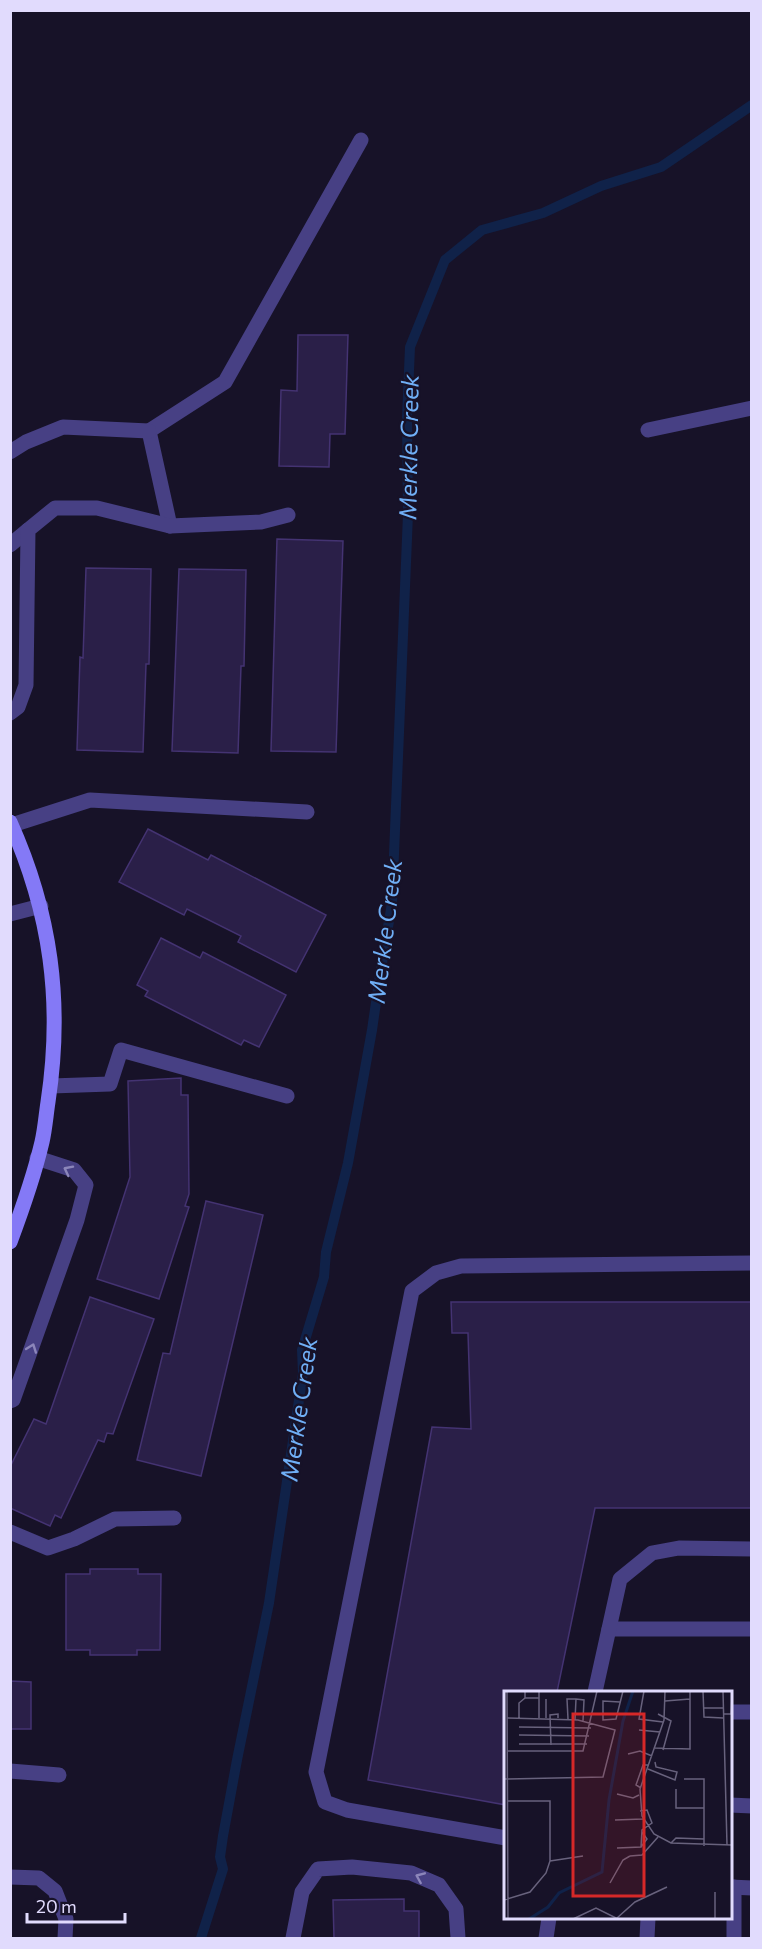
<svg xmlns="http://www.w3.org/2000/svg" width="762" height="1949" viewBox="0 0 762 1949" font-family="Commissioner,sans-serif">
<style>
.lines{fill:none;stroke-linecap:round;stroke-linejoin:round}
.stream{stroke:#102249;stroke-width:10}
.building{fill:#2a1f48;stroke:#443372;stroke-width:1.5}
.lane{stroke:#474084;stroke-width:15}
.street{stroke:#474084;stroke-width:15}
.secondary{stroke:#8479f6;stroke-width:15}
.oneway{stroke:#8c86ba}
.labels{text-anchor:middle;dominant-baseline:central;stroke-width:4.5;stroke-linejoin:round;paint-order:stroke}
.water-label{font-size:24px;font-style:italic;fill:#70aff6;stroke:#171228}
.inset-river{fill:none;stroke:#102249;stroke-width:3}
.inset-road{fill:none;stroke:#68627d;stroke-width:1.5}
.view{fill:#d62828;fill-opacity:0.15;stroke:#d62828;stroke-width:3}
.inset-edge{fill:none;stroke:#e1dbfd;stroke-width:3}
</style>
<rect width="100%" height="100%" fill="#171228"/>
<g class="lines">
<polyline class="stream" points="201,1938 223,1869 220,1857 223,1836 237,1760 269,1603 303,1373 302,1350 324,1277 326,1252 348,1163 372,1030 380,975 392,903 408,514 407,418 410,347 445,260 482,230 543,213 601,186 661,167 752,105"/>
</g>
<g class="building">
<polygon points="298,335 348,335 345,434 330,434 329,467 279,466 281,390 297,391"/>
<polygon points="277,539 343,541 336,752 271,751"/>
<polygon points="86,568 151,569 149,664 146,664 143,752 77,750 80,657 83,658"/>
<polygon points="179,569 246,570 244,666 241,666 238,753 172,751"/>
<polygon points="148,829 208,860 211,855 326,915 296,972 238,942 241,936 187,909 184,915 119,882"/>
<polygon points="161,938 200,958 203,952 286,995 259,1047 244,1040 241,1045 145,996 148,991 137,985"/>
<polygon points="181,1078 181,1095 188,1095 189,1194 185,1206 189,1207 159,1299 97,1279 130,1177 128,1081"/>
<polygon points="206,1201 263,1215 201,1476 137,1460 163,1353 170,1354"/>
<polygon points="90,1297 154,1319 113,1434 107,1433 104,1442 98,1440 61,1518 55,1515 50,1526 10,1508 10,1467 34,1419 46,1424"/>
<polygon points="451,1302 752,1302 752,1508 595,1508 557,1692 506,1692 506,1805 368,1780 432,1427 471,1429 468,1333 452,1333"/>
<polygon points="90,1569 138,1569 138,1574 161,1574 160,1650 137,1650 137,1655 90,1655 90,1650 66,1650 66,1574 90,1574"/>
<polygon points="10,1681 31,1682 31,1729 10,1729"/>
<polygon points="404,1899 404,1911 419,1911 419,1938 334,1938 333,1900"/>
</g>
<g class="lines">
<g class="lane">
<polyline points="170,526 149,431 225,382 361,140"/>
<polyline points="10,545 28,530"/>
<polyline points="10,713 18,707 26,685 28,530 55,508 97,508 170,526 261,522 288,515"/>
<polyline points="12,825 90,800 307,812"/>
<polyline points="10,914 41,906"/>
<polyline points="51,1086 110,1084 121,1050 287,1096"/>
<polyline points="10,1401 13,1400 77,1220 86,1185 74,1170 37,1158"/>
<polyline points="10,1532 48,1548 74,1539 115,1519 174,1518"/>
<polyline points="609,1629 752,1629"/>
<polyline points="595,1692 620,1579 652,1553 679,1548 752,1549"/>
<polyline points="730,1712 752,1712"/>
<polyline points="10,1771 59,1775"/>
<polyline points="730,1805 752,1806"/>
<polyline points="506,1838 347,1810 325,1802 316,1772 412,1291 436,1273 461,1266 752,1263"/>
<polyline points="10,1877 39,1878 55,1891 66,1919 65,1938"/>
<polyline points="730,1887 752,1888"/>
<polyline points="293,1938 302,1892 318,1869 352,1867 411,1873 439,1885 456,1909 458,1938"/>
<polyline points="546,1938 549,1918"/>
<polyline points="647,1938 648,1918"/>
<polyline points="734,1938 734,1887"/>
</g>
<g class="street">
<polyline points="648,430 752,408"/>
<polyline points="10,452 26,442 63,427 149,431"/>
</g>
<path class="secondary" d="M10,822C51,913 63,1003 48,1102C46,1115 45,1129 42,1142C34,1176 22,1210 10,1242"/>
</g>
<defs><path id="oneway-chevron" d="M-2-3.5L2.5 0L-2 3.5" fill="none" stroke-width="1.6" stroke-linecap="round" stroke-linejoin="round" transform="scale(1.5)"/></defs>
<g class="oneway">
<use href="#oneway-chevron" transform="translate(68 1170) rotate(-153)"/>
<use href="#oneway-chevron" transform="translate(32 1348) rotate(-70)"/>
<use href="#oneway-chevron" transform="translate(420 1877) rotate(-157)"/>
</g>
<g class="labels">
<g class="water-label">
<text transform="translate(408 447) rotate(-89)">Merkle Creek</text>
<text transform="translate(384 931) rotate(-83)">Merkle Creek</text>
<text transform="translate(298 1409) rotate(-82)">Merkle Creek</text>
</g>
</g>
<g transform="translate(504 1691)">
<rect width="228" height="228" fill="#171228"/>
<path class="inset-river" d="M25,228L44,216L55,202L98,181L105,109L119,30L129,0"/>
<path class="inset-road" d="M3,0L4,228M21,0V7H35M35,0V27M140,0L135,28L159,31M161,0L160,29L136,98L138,125L150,143L167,152L228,154M199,0L200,26L219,27M219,0L223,154M161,10L186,8M116,11L99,10V29L112,28L119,0M200,17H219M154,23L167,30L159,59M219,23H227L228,6M15,27V12L21,7M42,27V8M64,28L63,8H72L80,9L79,30M71,29L72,8M15,36L87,37M135,39L156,41M15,44L85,45M15,53H83M47,54L46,24L54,23V27M151,57L186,58V0M4,60H79L93,0M124,63L136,60L148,65M144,78L171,89L173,81L152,76L151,71M0,88L99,86L111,39L74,29L3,27M180,88H200V155M137,97L132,94L139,74H145M172,98V117H200M113,103L129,107L135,104M111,129L139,128M167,152L172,147L200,148M137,156L143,148L138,141M113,157L137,156L138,139L148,132L143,119L136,120M126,165L138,164L154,146M46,170L79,165M106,192L119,169L126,165M211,201V228M0,209L26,201L42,182L46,170V110H3M113,227L131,211L163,196M69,228L92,217L114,228"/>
<path class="view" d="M69,23H140V205H69Z"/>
<rect width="228" height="228" class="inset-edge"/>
</g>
<rect width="762" height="1949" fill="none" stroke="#e1dbfd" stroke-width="24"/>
<path d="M27 1913v9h98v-9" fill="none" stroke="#e1dbfd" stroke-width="3"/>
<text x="36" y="1913" font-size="18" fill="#e1dbfd" stroke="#171228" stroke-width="4.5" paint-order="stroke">20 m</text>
</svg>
